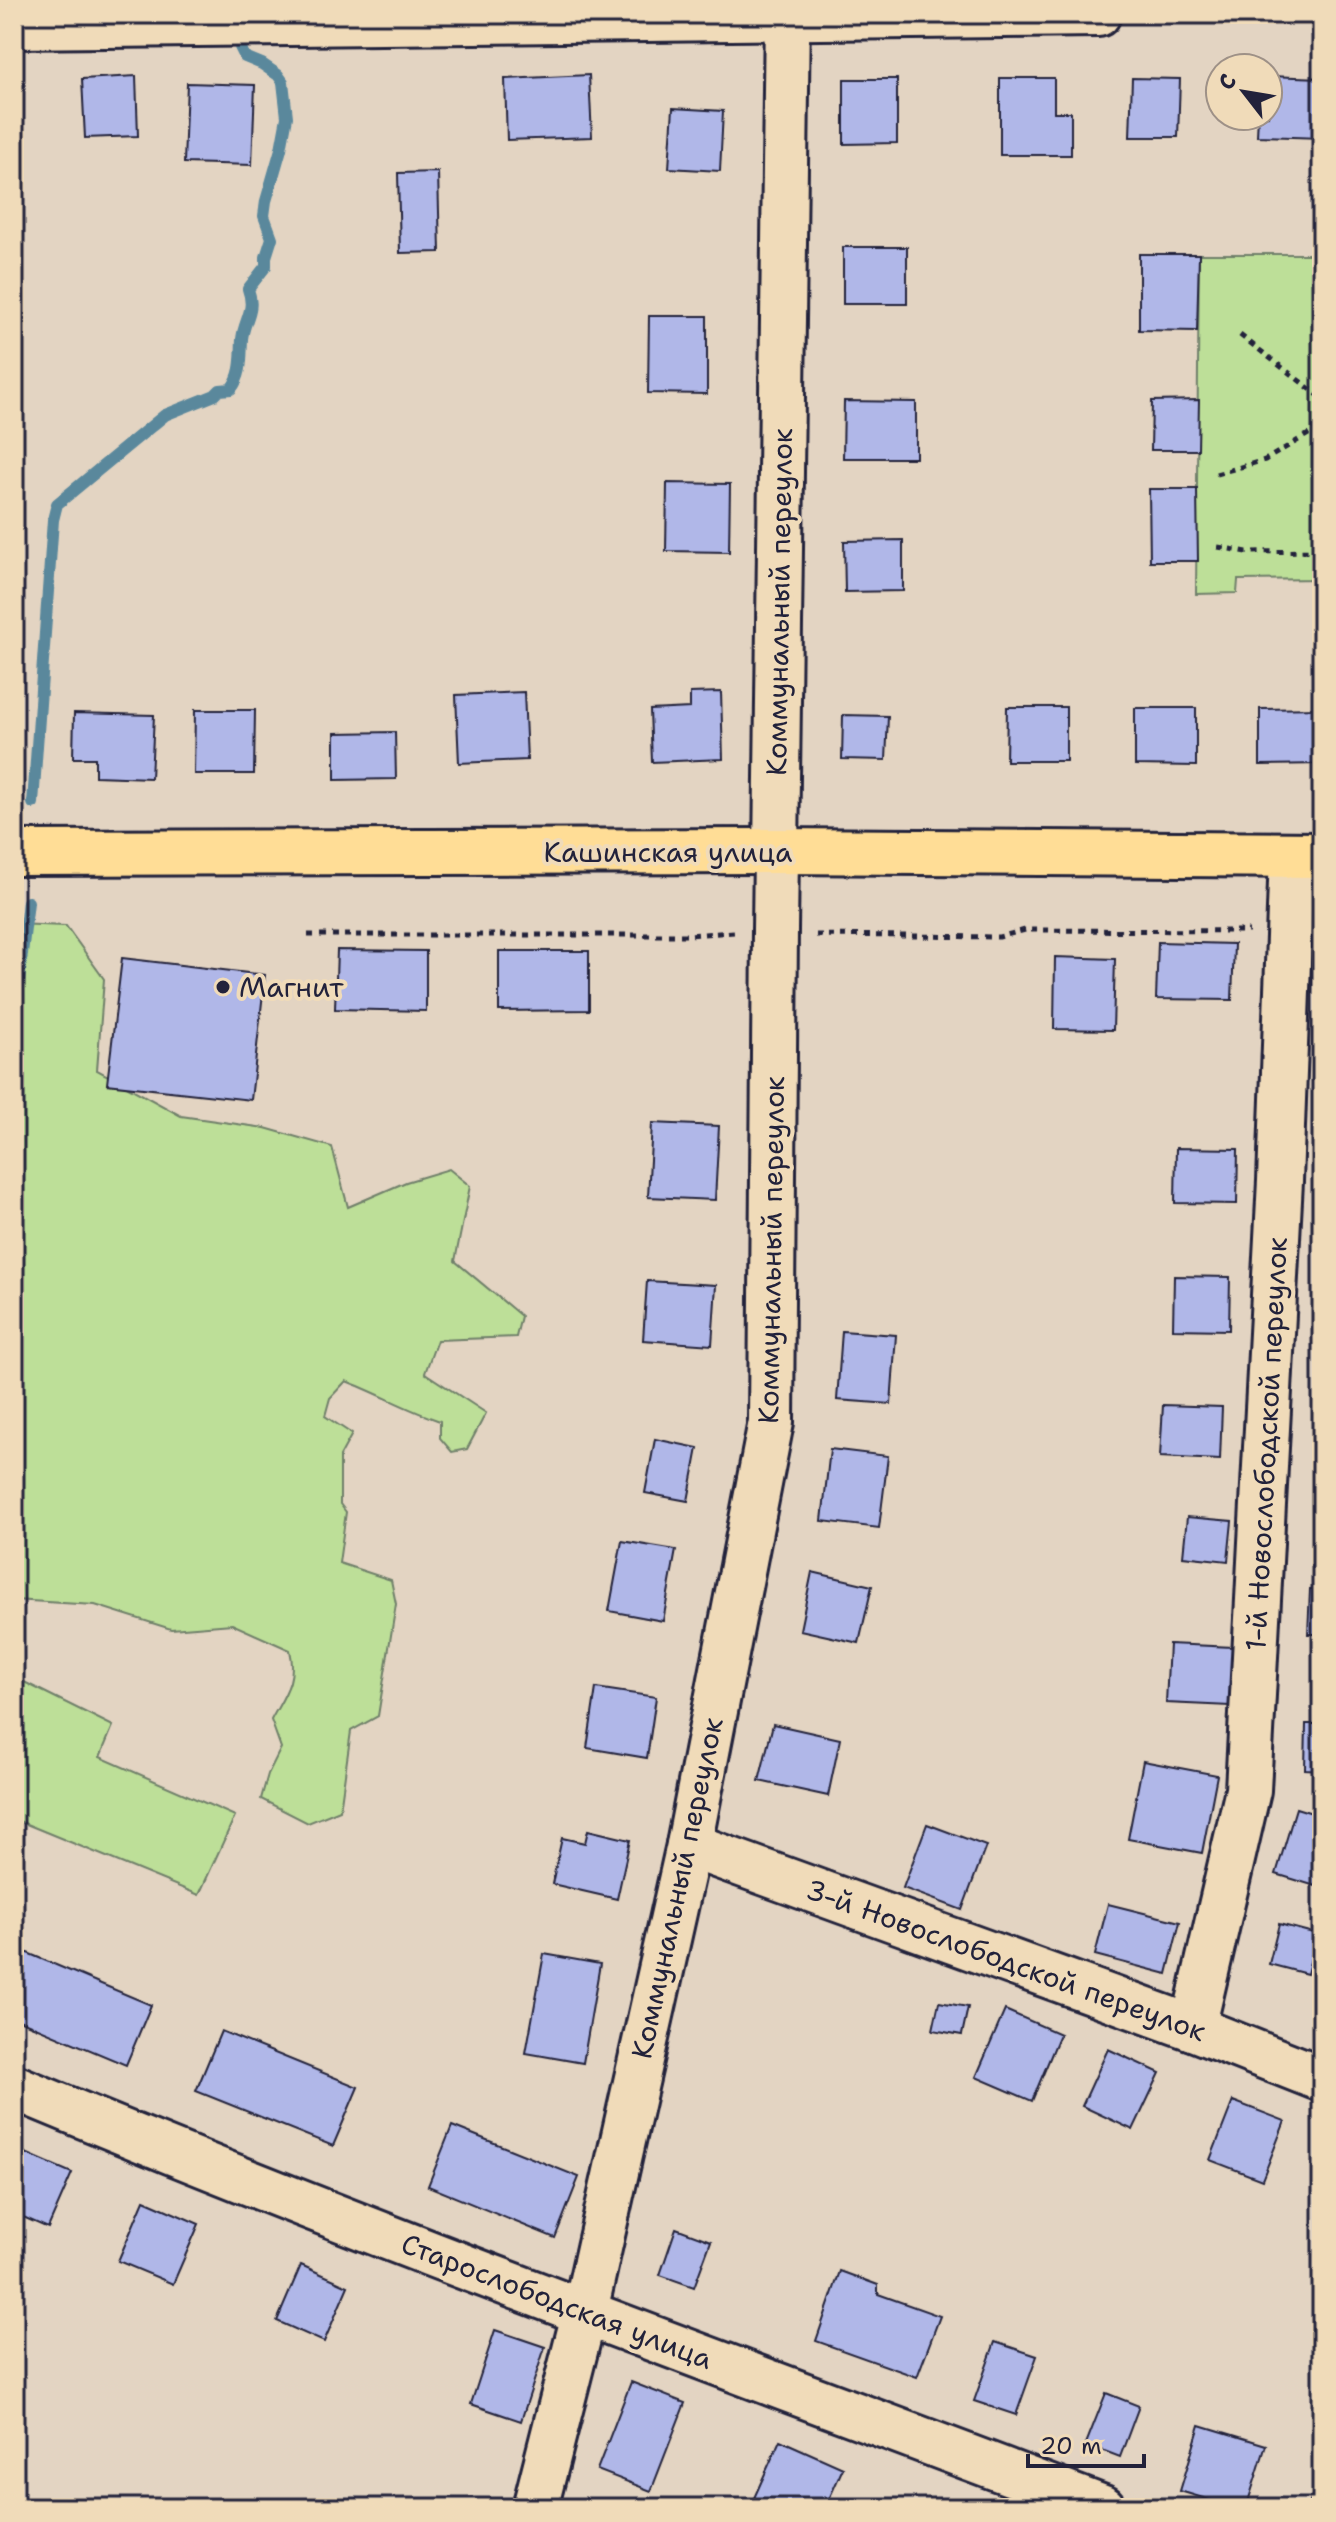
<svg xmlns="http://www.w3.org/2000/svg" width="1336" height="2522" viewBox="0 0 1336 2522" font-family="'Shantell Sans',sans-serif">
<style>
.green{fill:#bddf98;stroke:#70806a;stroke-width:2}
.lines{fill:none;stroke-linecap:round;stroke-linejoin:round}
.stream{stroke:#5a889c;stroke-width:12}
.building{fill:#b0b7e8;stroke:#22223b;stroke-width:2}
.street-casing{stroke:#22223b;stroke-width:50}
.primary-casing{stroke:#22223b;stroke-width:50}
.path{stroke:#22223b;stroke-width:5;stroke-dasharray:6 6;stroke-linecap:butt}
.street{stroke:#f0dbb9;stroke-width:44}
.primary{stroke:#ffdd96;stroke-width:44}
.poi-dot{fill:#22223b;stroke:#f0dbb9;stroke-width:3}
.labels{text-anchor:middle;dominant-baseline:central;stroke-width:8;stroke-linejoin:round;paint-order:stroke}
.street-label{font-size:28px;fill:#22223b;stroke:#f0dbb9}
.poi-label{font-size:28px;fill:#22223b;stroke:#f0dbb9;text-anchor:start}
</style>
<rect width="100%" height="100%" fill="#e3d4c2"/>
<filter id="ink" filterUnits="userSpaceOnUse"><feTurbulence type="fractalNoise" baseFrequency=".0125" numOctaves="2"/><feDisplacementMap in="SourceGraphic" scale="16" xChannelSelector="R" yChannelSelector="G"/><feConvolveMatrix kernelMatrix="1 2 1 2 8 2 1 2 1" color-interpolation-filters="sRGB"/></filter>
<g filter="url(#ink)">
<g class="green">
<polygon points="1199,254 1322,254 1322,579 1238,580 1237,593 1196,594"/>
<path d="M14,924L66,926L104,979L97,1070L181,1116L265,1128L332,1147L348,1207L406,1182L449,1169L470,1186L455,1261L521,1316L516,1337L437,1340L425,1373L486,1413L467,1449L452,1452L440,1438V1421C407,1410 378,1393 346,1381L330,1398L325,1416L352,1434L340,1456V1504L346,1512L339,1563L391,1580L396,1604L378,1716L351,1731L340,1810L308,1823L261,1799L268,1774L281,1748L271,1720C285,1694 297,1680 290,1650L232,1624L171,1629L95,1605L14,1600Z"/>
<polygon points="14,1677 113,1726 100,1757 235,1816 199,1895 14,1819"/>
</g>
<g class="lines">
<g class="stream">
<path d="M33,803L53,520L57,504L165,415L215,395L220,390L231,389C243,374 241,356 242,339C244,319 256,311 248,289L266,266V257L272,238L264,216L266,201L281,149L287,117L283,82L278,75L262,64L245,57L240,47"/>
<polyline points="14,1023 28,902"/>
</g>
</g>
<g class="building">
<polygon points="589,75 592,137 507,140 505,79"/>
<polygon points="136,76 138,136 85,138 82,79"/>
<polygon points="1268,76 1322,78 1322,138 1257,136 1258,116 1268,116"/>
<polygon points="1000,78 1054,78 1054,112 1071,112 1071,155 1000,155"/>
<polygon points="1132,78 1180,79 1178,137 1130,137"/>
<polygon points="844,79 897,79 897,143 844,144"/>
<polygon points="187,83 255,85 252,165 184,163"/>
<polygon points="673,108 723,111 720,171 669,168"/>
<polygon points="438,172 440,252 400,253 398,173"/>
<rect x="843" y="247" width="64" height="57"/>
<polygon points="1139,254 1199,254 1197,331 1139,330"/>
<polygon points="649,316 707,316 707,394 648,393"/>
<polygon points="1199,400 1198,450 1151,450 1152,401"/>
<polygon points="844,401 916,402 916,458 843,458"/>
<polygon points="667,483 730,484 729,552 666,551"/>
<polygon points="1149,489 1197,489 1198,561 1150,561"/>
<polygon points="903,540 903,591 845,592 844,541"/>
<polygon points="524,692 527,760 459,763 456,695"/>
<polygon points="721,692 723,759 652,762 650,710 690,708 690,693"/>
<polygon points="1007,707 1066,707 1066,761 1006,761"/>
<polygon points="1135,708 1196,708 1196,766 1135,765"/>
<polygon points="1322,708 1322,764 1260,765 1260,709"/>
<polygon points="195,710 255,710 254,774 194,774"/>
<polygon points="74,713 154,715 151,778 95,776 95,758 73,758"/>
<polygon points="843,715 888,716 886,760 842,759"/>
<polygon points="395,732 396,779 335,780 335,733"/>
<polygon points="1158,942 1234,944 1232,1000 1156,999"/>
<polygon points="337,950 426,951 426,1011 335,1009"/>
<polygon points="499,951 589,951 589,1010 499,1011"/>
<polygon points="1055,957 1115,959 1113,1030 1054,1029"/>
<polygon points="122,958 265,975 251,1100 107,1084"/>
<polygon points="652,1123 719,1126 715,1200 648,1197"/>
<polygon points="1176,1148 1238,1149 1237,1204 1175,1203"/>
<polygon points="1174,1276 1230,1277 1229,1330 1173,1329"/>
<polygon points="647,1281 716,1285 712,1345 643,1340"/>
<polygon points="842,1331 896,1335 891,1404 837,1400"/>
<polygon points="1163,1405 1222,1407 1220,1460 1160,1457"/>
<polygon points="655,1439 698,1448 688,1501 645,1493"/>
<polygon points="830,1449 888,1456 879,1528 822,1521"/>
<polygon points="1187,1517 1232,1521 1228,1561 1183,1556"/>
<polygon points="622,1541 676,1550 663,1621 609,1611"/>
<polygon points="812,1572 872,1586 859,1643 800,1630"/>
<polygon points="1310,1589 1322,1589 1322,1634 1308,1634"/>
<polygon points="1169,1644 1233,1647 1230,1706 1166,1703"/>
<polygon points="596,1688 656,1697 647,1758 587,1748"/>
<polygon points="773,1724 840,1739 828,1796 759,1781"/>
<polygon points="1306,1724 1322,1724 1322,1770 1305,1769"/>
<polygon points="1143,1761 1217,1775 1202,1853 1128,1839"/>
<polygon points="1296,1808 1322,1816 1322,1888 1276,1874"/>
<polygon points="927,1824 986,1846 962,1910 903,1888"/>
<polygon points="588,1830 630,1840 617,1899 552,1884 562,1838 585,1843"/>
<polygon points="1108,1904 1180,1922 1167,1974 1095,1955"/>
<polygon points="1279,1924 1317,1934 1307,1974 1269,1964"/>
<polygon points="18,1949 151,2005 126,2065 14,2018 14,1958"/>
<polygon points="544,1954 600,1964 583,2063 526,2053"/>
<polygon points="939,2002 968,2007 962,2035 933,2030"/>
<polygon points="1005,2010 1060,2034 1032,2101 976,2077"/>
<polygon points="221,2031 358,2087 333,2146 196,2091"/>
<polygon points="1108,2049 1160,2073 1133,2130 1082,2106"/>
<polygon points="1233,2101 1285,2121 1262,2180 1210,2160"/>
<polygon points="452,2126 579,2177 555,2238 428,2186"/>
<polygon points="14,2148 72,2173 48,2228 14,2213"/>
<polygon points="144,2200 199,2224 173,2284 118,2261"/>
<polygon points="676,2228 711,2241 694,2287 660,2275"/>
<polygon points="301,2265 348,2286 324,2342 277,2321"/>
<polygon points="840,2271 878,2285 878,2294 940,2316 917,2377 816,2341"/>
<polygon points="495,2330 545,2347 521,2421 471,2404"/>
<polygon points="995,2342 1037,2356 1016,2415 974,2401"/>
<polygon points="631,2382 685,2403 651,2491 597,2470"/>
<polygon points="1106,2393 1139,2406 1120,2457 1086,2444"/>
<polygon points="1200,2425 1266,2445 1246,2508 1236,2508 1180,2491"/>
<polygon points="780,2440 843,2468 825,2508 776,2508 754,2498"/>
<polygon points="1319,2478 1322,2479 1322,2508 1308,2508"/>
</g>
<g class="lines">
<g class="street-casing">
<g id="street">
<polyline points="14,26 1098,14"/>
<polyline points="689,1845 1193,2028 1322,2079"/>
<polyline points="1193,2028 1248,1790 1280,1181 1292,855"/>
<path d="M14,2087C373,2237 739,2370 1103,2508"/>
<polyline points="535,2508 585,2311 689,1845 771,1422 775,930 787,14"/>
</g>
</g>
<g class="primary-casing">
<polyline id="primary" points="14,853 776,851 1322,855"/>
</g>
<g class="path">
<polyline points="1240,335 1322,398"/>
<polyline points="1216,474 1265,460 1322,426"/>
<polyline points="1218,547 1247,552 1322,551"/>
<polyline points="308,935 687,935 734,932"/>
<polyline points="816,935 999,937 1025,930 1249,931"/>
</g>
<use href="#street" class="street"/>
<use href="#primary" class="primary"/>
</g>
</g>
<circle class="poi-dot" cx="223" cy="987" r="8"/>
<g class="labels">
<g class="street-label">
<text transform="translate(779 602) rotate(-89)">Коммунальный переулок</text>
<text x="668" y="852">Кашинская улица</text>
<text transform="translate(771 1250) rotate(-89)">Коммунальный переулок</text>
<text transform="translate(1266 1444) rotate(-87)">1-й Новослободской переулок</text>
<text transform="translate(677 1888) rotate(-78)">Коммунальный переулок</text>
<text transform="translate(1006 1960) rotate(20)">3-й Новослободской переулок</text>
<text transform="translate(557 2301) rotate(21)">Старослободская улица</text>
</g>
<g class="poi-label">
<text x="239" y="987">Магнит</text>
</g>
</g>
<rect width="1336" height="2522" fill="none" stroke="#f0dbb9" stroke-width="48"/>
<rect x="24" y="24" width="1288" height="2474" fill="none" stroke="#22223b" stroke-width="3" filter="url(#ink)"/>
<g transform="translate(1244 92) rotate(301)"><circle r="38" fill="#f0dbb9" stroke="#9e9187" stroke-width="2"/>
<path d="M0-6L14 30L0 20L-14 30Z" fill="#22223b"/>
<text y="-12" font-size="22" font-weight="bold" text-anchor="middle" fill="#22223b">С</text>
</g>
<path d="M1028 2454v12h116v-12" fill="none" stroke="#22223b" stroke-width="4"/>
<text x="1040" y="2454" font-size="24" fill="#22223b" stroke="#f0dbb9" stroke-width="6" paint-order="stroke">20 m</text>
</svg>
